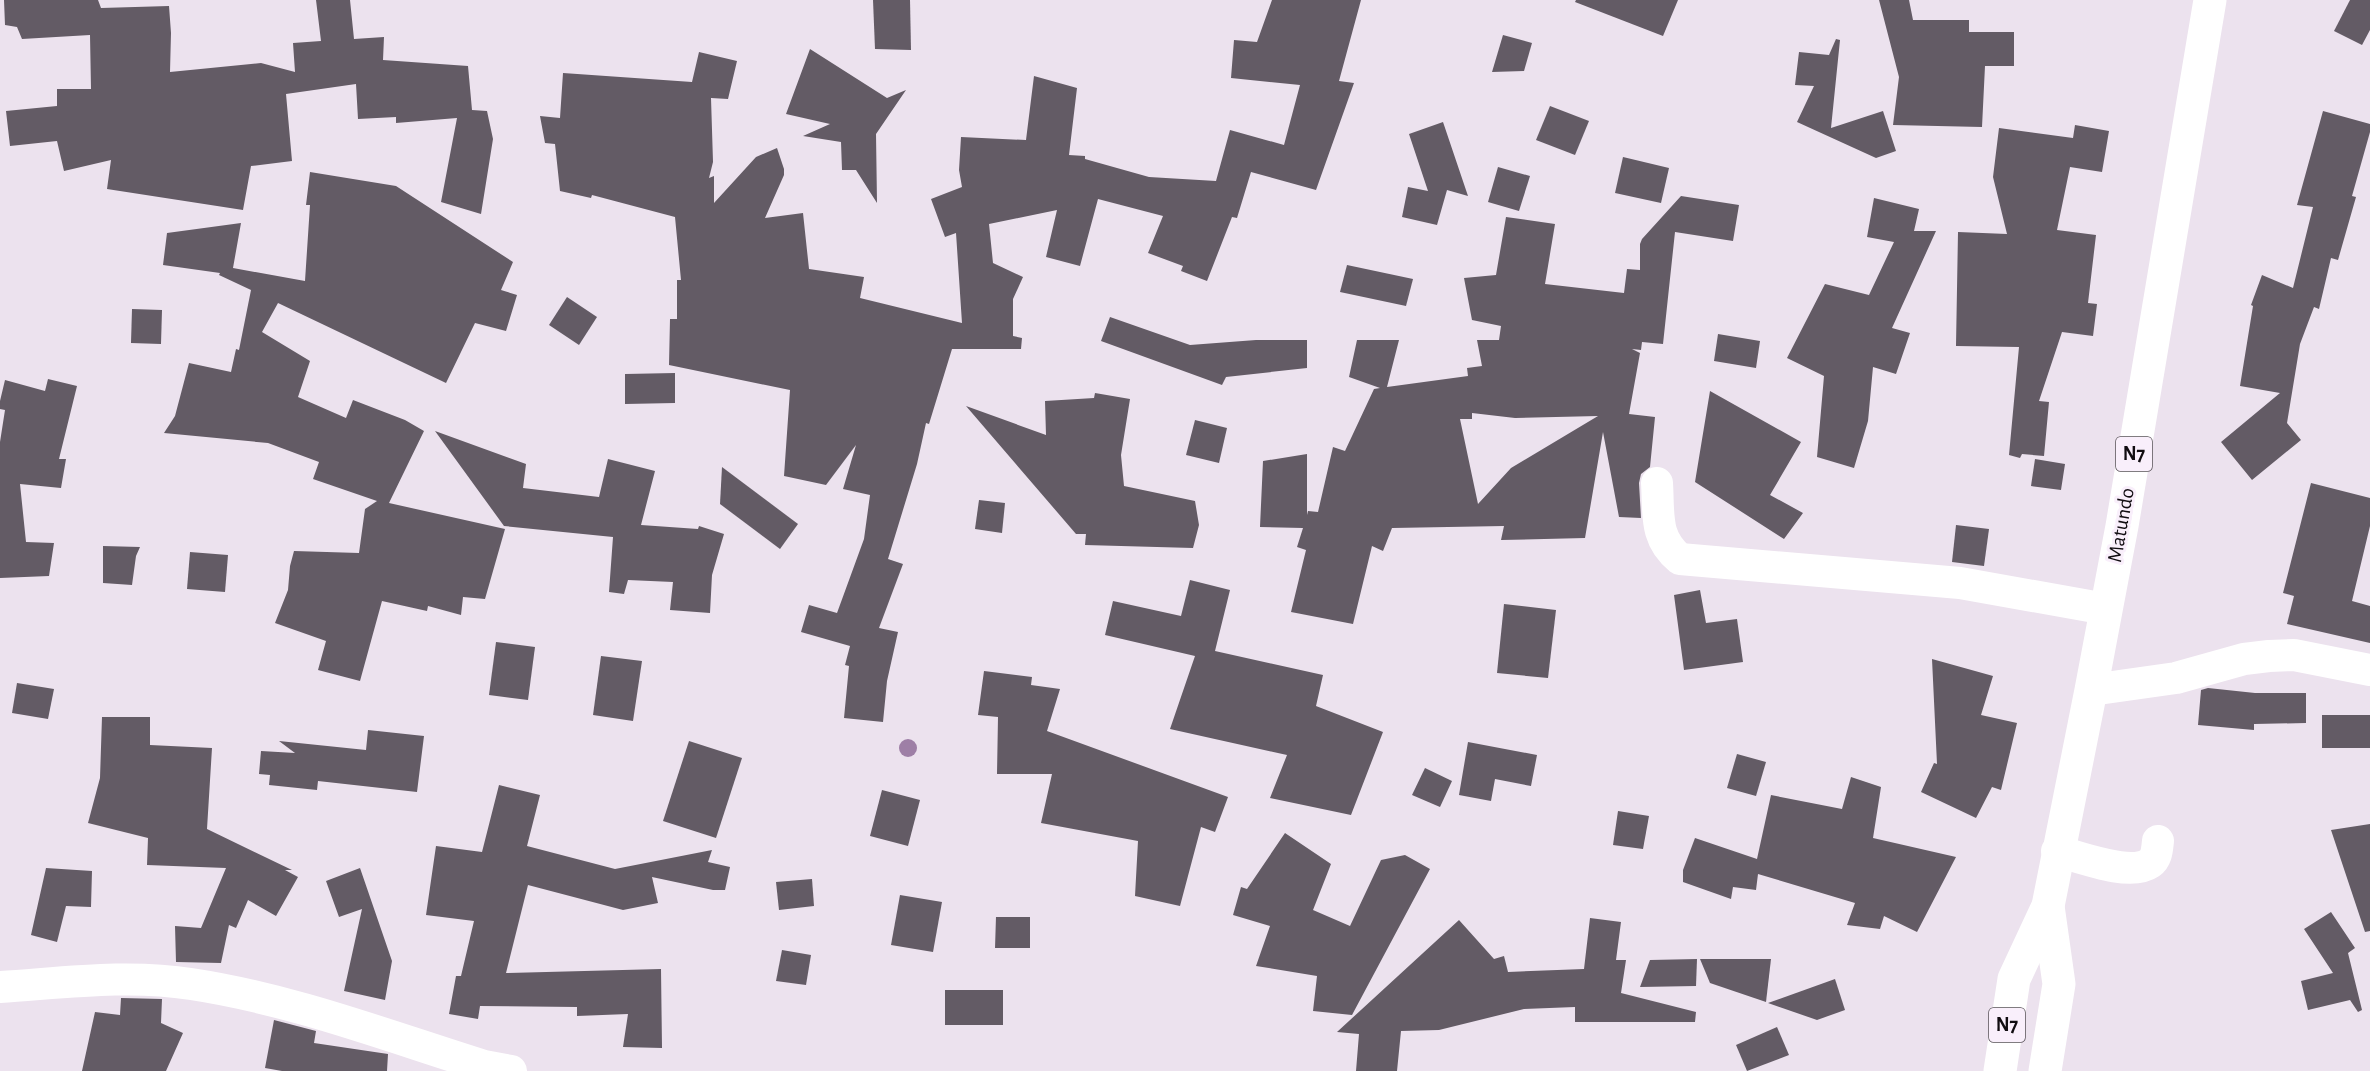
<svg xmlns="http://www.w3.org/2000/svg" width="2370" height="1071" viewBox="0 0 2370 1071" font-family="'Alegreya Sans',sans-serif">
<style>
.building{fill:#635b65;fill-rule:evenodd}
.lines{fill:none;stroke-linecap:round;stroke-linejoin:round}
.minor{stroke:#fff;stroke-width:32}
.primary{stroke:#fff;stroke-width:33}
.tree{fill:#9e7fa6}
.labels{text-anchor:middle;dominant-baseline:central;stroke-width:6;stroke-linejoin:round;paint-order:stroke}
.shield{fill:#f9effb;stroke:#575157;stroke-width:1.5}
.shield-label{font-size:20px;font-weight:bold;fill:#110d11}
.street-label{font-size:21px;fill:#110d11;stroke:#f9effb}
</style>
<rect width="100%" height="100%" fill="#ece2ee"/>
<g class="building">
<polygon points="4,0 98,0 101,8 169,6 171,33 170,72 261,63 295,72 293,43 321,41 316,0 350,0 354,39 384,37 383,60 468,66 472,110 487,111 493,139 481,214 441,202 457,118 396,123 396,117 358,119 356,84 286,94 292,161 251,166 243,210 107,189 111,160 64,171 57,141 10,146 6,111 57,106 57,89 91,89 90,35 22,39 17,27 5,25"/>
<polygon points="873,0 910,0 911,50 875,49"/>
<polygon points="1272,0 1361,0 1339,81 1354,83 1316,190 1251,172 1237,218 1232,217 1207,281 1181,271 1183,266 1148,253 1163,216 1098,199 1080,266 1046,257 1057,210 989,224 993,263 1023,277 1013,299 1013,336 1022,338 1021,349 952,349 929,424 926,423 917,464 888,559 903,564 879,628 898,632 887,681 883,722 844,718 849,666 845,665 850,646 801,632 809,605 837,613 864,539 870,495 843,489 856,445 826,485 784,476 790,390 669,365 670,319 677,319 677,280 681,280 675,217 592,195 591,198 560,191 555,144 545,143 540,116 560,118 563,73 692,82 699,52 737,61 728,99 711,98 713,162 709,178 714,176 714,203 756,157 777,148 784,169 784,175 765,218 803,213 809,269 864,277 860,298 962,323 956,233 945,237 931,199 962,187 959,170 961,137 1026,140 1034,76 1077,88 1069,155 1085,156 1085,159 1149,177 1216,181 1230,130 1284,145 1300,85 1231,78 1234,40 1257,42"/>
<polygon points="1576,0 1678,0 1663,36 1575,2"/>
<polygon points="1879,0 1909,0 1913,20 1969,20 1969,32 2014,32 2014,66 1985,66 1982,127 1893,125 1899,77"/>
<polygon points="2350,0 2370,0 2370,30 2362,45 2334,31"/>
<polygon points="1503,35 1532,43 1524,71 1492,72"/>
<polygon points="1836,39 1840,40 1831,128 1883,111 1896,151 1876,158 1797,122 1814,86 1795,85 1799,52 1829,55"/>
<polygon points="810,49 887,98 906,90 876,134 877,203 856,170 842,170 841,142 803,136 830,124 786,114"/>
<polygon points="1550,106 1589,121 1575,155 1536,140"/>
<polygon points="2323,111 2370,124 2370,132 2352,196 2356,197 2338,260 2331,258 2319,309 2314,307 2300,344 2287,423 2301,440 2252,480 2221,442 2280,393 2240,386 2253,306 2251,305 2262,275 2293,288 2313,207 2297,205"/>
<polygon points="1443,122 1468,196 1447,190 1437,225 1402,217 1408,187 1428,191 1409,134"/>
<polygon points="2075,125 2109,131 2102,172 2070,167 2057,230 2096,235 2088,303 2097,304 2093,336 2062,332 2039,401 2049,402 2044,456 2022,454 2020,458 2009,455 2019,347 1956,346 1958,232 2007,234 1993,177 1999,128 2073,138"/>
<polygon points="1623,157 1669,168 1661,203 1615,193"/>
<polygon points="1498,167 1530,176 1519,211 1488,202"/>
<polygon points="310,172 396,186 513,262 501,290 517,295 506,331 475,323 446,383 278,303 262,332 310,361 298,397 346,418 353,400 405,420 424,431 389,503 505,529 485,599 463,597 461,615 428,606 427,611 382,601 360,681 318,670 326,641 275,623 288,590 290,566 294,551 359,553 365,509 377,501 313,479 319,462 268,443 164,433 175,416 189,363 231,372 236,349 239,350 251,290 219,275 220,273 163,265 167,233 241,223 233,268 305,281 310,205 306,205"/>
<path d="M1681,196L1739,205L1733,241L1675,232L1663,344L1642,342L1641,350L1632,349L1640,353L1629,414L1655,417L1650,467L1641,474L1639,483L1641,518L1619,517L1603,432L1585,538L1501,540L1504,526L1392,528L1383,551L1372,546L1353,624L1291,612L1306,550L1297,547L1303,528L1260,527L1263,461L1307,454V515L1308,511L1318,512L1333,447L1345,451L1374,389L1380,388L1349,377L1357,340H1399L1387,387L1468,376L1467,368L1482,366L1477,340H1499L1501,326L1472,320L1464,278L1496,275L1506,217L1555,224L1545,284L1624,293L1627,269L1640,270V244L1642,239ZM1472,413L1515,418L1598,416L1511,468L1478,504L1460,419H1472Z"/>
<polygon points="1874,198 1919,209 1914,231 1936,231 1892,328 1910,333 1896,374 1873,367 1868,421 1854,468 1817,457 1824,376 1787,358 1825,284 1869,295 1894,242 1867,237"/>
<polygon points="1347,265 1413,279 1406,306 1340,292"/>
<polygon points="567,297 597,317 579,345 549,325"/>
<polygon points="132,309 162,310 161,344 131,343"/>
<polygon points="1110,317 1190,345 1256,340 1307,340 1307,368 1226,377 1222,385 1101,341"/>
<polygon points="1718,334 1760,341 1756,368 1714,361"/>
<polygon points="675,373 675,403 625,404 625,374"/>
<polygon points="48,379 77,386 59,459 66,459 61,488 20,484 26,542 54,543 49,576 0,578 0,442 5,410 0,409 0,401 5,380 45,391"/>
<polygon points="1710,391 1801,442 1770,495 1803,513 1784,539 1695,482"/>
<polygon points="1095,393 1130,399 1121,455 1124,486 1195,501 1199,525 1193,548 1085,545 1086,534 1076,534 966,406 1046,435 1045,401 1094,398"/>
<polygon points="1195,420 1227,428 1219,463 1186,455"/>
<polygon points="435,431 526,464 523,488 599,497 608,459 655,471 641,525 698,529 699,526 724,534 712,575 710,613 670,610 673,582 628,580 624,594 609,592 613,537 504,526"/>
<polygon points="2035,459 2065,464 2061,490 2031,486"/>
<polygon points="722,467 798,524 780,549 720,504"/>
<polygon points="2311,483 2370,498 2370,526 2352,601 2370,606 2370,643 2287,624 2294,596 2283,593"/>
<polygon points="979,500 1005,503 1002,533 975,529"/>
<polygon points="1956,525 1989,529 1984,566 1952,562"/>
<polygon points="103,546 140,547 136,556 132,585 103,583"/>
<polygon points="190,552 228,555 225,592 187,589"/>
<polygon points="1190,580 1230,590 1215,651 1323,675 1316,706 1383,732 1351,815 1270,798 1287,755 1170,729 1195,656 1105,635 1113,601 1181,616"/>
<polygon points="1700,590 1706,623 1737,619 1743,662 1684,670 1674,595"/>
<polygon points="1504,604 1556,610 1548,678 1497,673"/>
<polygon points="496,642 535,647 528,700 489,695"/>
<polygon points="601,656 642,661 633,721 593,715"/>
<polygon points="1932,659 1993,676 1981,715 2017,723 2001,790 1992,787 1976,818 1921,792 1934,763 1937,764"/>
<polygon points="984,671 1032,677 1031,685 1060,689 1047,731 1228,797 1215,832 1201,827 1180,906 1135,896 1138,841 1041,823 1052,774 997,774 998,717 978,715"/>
<polygon points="17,683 54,689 48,719 12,713"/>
<polygon points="2208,688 2255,693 2306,693 2306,723 2254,724 2254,730 2198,725 2201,690"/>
<rect x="2322" y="715" width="48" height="33"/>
<polygon points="102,717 150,717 150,745 212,748 207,829 292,870 285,870 298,877 276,916 248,900 236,928 229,925 221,963 176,962 175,926 201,928 226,868 147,865 148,838 88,823 100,778"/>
<polygon points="368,730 424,736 417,792 318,781 317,790 269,785 270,775 259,774 261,751 295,753 279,741 366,750"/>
<polygon points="689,741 742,758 716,838 663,821"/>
<polygon points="1468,742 1537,755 1531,786 1495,779 1491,801 1459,795"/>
<polygon points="1737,754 1766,762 1756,796 1727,788"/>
<polygon points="1425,768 1452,781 1440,807 1412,795"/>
<polygon points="1851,777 1881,787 1873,838 1956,857 1917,932 1884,916 1880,929 1847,925 1855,903 1758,874 1756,890 1733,887 1731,899 1683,882 1683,870 1695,838 1757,859 1771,795 1842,809"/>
<polygon points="499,785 540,795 527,846 615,869 712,850 708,862 730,867 725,890 713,890 652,877 658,903 623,910 528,885 506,973 661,969 662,1048 623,1047 628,1014 577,1016 577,1007 480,1006 478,1019 449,1014 456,976 461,976 474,921 426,915 436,846 482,852"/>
<polygon points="882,790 920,800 908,846 870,836"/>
<polygon points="1618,811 1649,816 1643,849 1613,845"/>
<polygon points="2370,824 2370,931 2365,932 2331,830"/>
<polygon points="1285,833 1331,864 1313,910 1350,926 1381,860 1405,855 1430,869 1352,1015 1313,1011 1317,976 1256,966 1270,926 1233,915 1241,887 1247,889"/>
<polygon points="46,868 92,871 91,907 66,906 57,942 31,935"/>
<polygon points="360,868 392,961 385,1000 344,991 362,909 339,917 326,881"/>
<polygon points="812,879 814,906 779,910 776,882"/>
<polygon points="900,895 942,902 933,952 891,945"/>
<polygon points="2331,912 2355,948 2348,953 2362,1010 2358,1012 2350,1000 2308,1010 2301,981 2333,973 2304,929"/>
<polygon points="996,917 1030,917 1030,948 995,948"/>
<polygon points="1590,918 1621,922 1616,960 1626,960 1621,993 1696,1012 1695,1022 1575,1022 1575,1007 1524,1009 1439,1030 1401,1031 1397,1071 1356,1071 1359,1034 1337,1032 1459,920 1494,959 1504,956 1508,972 1584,969"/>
<polygon points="782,950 811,955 806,985 776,981"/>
<polygon points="1697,959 1696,986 1640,987 1650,960"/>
<polygon points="1700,959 1771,959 1766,1002 1710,983"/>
<polygon points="1835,979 1845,1010 1817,1020 1768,1003"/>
<rect x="945" y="990" width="58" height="35"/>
<polygon points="121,998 162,999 161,1023 183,1033 166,1071 82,1071 95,1012 120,1015"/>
<polygon points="274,1020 316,1031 314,1043 388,1054 387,1071 282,1071 265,1068"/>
<polygon points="1777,1027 1789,1055 1747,1071 1736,1045"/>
</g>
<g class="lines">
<g class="minor">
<path d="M1657,483C1659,514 1654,538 1680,559L1960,583L2106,609"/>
<polyline points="2091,690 2176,678 2244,659 2269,656 2294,655 2370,670"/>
<path d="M2057,851C2080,857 2130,877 2150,863C2157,858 2157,849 2158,841"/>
<path d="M0,987C63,983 128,974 191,984C291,999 388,1036 484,1066L511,1071"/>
</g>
<g class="primary">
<polyline points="2000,1071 2014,979 2048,906 2091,690 2122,526 2210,0"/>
<polyline points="2045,1071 2059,984 2048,906"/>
</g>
</g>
<circle class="tree" cx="908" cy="748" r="9"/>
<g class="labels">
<g class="shield">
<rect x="2116" y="437" width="36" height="34" rx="4.5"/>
<rect x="1989" y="1008" width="36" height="34" rx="4.5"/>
</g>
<g class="shield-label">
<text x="2134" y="454">N7</text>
<text x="2007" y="1025">N7</text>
</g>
<g class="street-label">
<text transform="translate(2121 525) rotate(-80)">Matundo</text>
</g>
</g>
</svg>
